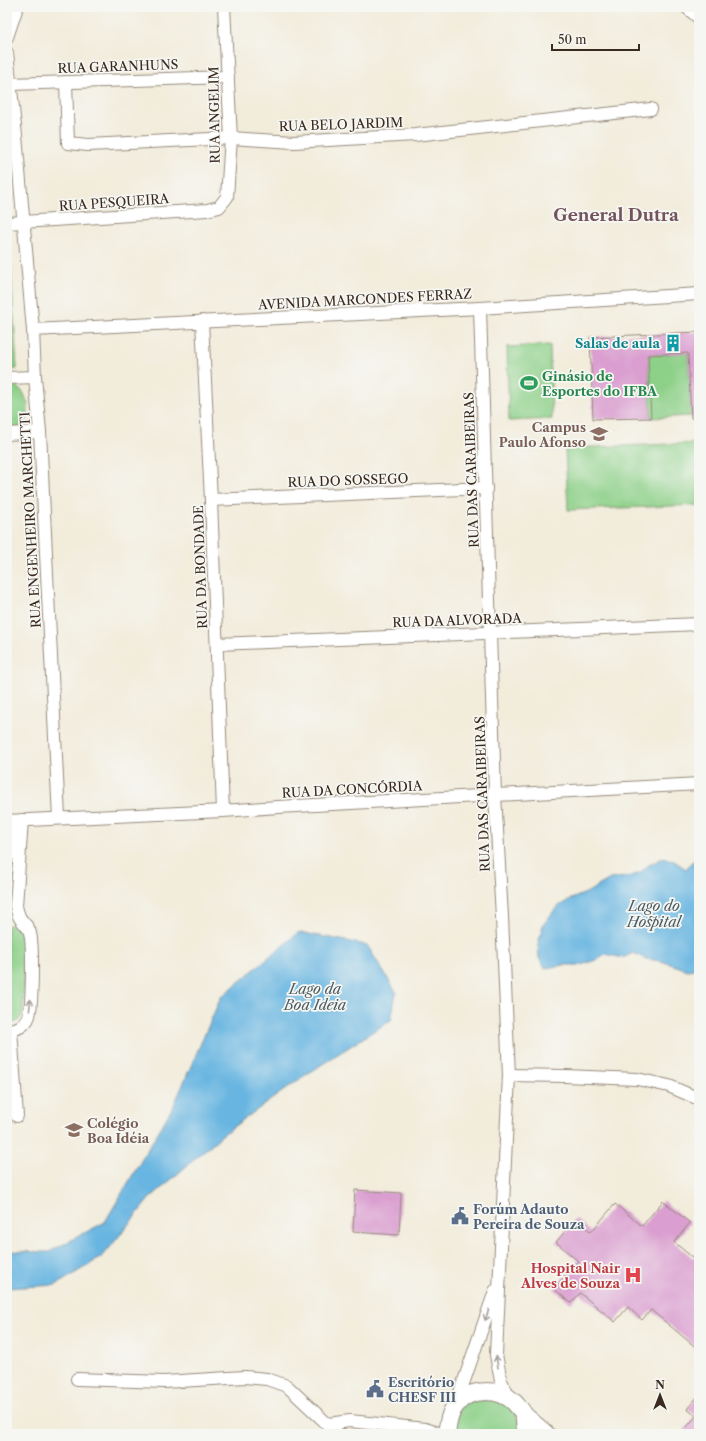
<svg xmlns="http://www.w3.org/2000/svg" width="706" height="1441" viewBox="0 0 706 1441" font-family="'Libre Caslon Text',serif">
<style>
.green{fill:#8dd088;stroke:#647d53}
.water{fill:#67b5e1;stroke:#517080}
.building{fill:#da9fd0}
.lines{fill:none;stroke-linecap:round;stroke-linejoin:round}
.street-casing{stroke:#968b7c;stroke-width:14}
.secondary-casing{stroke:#968b7c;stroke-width:19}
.street{stroke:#fff;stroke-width:12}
.secondary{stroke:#fff;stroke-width:17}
.oneway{stroke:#a79f9a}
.labels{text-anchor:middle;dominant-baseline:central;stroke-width:3.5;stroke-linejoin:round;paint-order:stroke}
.street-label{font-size:13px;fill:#3b2a1e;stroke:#f6f6f2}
.culture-label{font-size:13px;font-weight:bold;fill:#0d838f;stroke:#f6f6f2;text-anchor:end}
.leisure-label{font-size:13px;font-weight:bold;fill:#27864d;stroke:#f6f6f2;text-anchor:start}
.education-label{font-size:13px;font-weight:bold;fill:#785e54;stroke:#f6f6f2;text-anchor:end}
.service-label{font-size:13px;font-weight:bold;fill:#4e5e75;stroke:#f6f6f2;text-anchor:start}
.health-label{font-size:13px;font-weight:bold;fill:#be3a42;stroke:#f6f6f2;text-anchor:end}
.water-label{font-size:14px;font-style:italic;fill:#4a5b62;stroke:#f6f6f2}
.district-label{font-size:17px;font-weight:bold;fill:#73535c;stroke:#f6f6f2}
</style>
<rect width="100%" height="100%" fill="#f6f6f2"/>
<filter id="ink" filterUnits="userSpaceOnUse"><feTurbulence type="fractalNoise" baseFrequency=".025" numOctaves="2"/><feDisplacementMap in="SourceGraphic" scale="8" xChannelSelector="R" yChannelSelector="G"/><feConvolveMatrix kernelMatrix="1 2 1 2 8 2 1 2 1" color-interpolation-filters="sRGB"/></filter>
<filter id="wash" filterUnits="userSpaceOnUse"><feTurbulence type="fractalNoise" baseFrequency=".012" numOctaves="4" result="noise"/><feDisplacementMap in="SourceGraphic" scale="16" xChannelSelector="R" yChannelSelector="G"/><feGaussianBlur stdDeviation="0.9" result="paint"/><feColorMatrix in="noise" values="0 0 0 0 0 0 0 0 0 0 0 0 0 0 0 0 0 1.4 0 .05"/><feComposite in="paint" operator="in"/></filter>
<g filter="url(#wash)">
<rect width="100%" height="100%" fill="#f2ecdb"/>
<g class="green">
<polygon points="7,234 9,235 17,369 7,370"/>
<polygon points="550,345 552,419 509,421 507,347"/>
<polygon points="688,353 691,416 651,418 648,355"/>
<polygon points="7,384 13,384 23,392 28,404 28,416 22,428 7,429"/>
<polygon points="699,443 699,505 568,510 565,448"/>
<path d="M7,925C15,925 20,928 25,934L23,1014C20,1021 15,1024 7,1023Z"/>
<polygon points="508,1399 525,1434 449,1434 463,1401"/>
</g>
<g class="water">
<polygon points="663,858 674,861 686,869 693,861 699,858 699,968 688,970 661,961 646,959 633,953 623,958 605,954 596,960 581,965 564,965 545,968 539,958 538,944 543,925 557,907 571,899 586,893 610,879 632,876 641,872 647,866"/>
<polygon points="299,932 367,945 396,992 391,1020 304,1076 222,1135 149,1199 103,1256 56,1285 7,1288 7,1251 49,1252 105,1222 174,1105 221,997"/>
</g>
<g id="blocks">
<g class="building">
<polygon points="699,332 699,418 691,418 688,353 648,355 651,418 593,419 590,337"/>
<polygon points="355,1190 401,1193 399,1235 353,1232"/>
<polygon points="663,1201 690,1223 674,1242 693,1258 699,1251 699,1350 651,1310 642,1320 628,1307 615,1322 580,1293 571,1303 554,1289 578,1261 556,1242 576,1219 591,1232 615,1204 642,1226"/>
<polygon points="699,1395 699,1434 681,1434 696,1416 687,1409"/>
</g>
</g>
</g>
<g filter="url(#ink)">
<use href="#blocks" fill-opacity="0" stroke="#968b7c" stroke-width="1"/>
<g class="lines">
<g class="street-casing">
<g id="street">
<polyline points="686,7 699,18"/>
<polyline points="7,37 17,7"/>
<polyline points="7,53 16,136 33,330 35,377 40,432 59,818"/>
<polyline points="66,82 68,143 88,145 231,138 294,142 415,135 651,109"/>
<polyline points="10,84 228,77"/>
<polyline points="7,223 207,210 219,207 227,197 231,138 224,7"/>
<polyline points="480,308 495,795 502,917 509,1075 496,1355 501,1381 510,1399"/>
<polyline points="202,321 211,500 223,811"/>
<polyline points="33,330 480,308 699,294"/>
<polyline points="7,378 35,377"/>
<polyline points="7,434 40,432"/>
<polyline points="211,500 486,488"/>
<polyline points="217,644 699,624"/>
<polyline points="10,820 13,853"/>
<polyline points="7,821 223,811 278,807 699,784"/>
<path d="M7,1029C16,1031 26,1025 29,1016C32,1005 34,940 29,930C27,925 22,922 20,918C18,915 17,910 16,906L22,820"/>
<polyline points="11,1030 17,1116"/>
<polyline points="509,1075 565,1076 637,1079 669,1086 699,1099"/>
<polyline points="77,1379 164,1382 245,1377 267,1379 287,1386 338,1434"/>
<polyline points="456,1404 495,1291"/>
<polyline points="328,1424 350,1421 425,1429 441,1434"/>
</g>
</g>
<g class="secondary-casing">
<g id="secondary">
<polyline points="524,1415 546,1434"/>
<path d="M447,1434C447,1425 450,1412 456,1405C470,1387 500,1388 515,1403C518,1407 522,1410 524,1415C525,1421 525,1428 526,1434"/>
</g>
</g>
<use href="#street" class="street"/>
<use href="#secondary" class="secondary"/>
</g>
<defs><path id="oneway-shaft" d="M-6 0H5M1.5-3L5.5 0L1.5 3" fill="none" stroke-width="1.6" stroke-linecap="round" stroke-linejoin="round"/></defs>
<g class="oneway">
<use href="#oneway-shaft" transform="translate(30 1005) rotate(-84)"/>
<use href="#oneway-shaft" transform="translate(487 1315) rotate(109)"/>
<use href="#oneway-shaft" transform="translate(497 1362) rotate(-100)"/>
</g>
</g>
<defs>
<g id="building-bare" transform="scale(1.38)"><path d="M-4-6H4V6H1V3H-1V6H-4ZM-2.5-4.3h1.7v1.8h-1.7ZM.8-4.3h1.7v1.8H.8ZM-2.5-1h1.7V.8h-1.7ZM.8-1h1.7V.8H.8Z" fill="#0f9aa8" stroke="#f6f6f2" stroke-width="2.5" paint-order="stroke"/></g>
<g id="stadium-bare" transform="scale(1.38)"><path d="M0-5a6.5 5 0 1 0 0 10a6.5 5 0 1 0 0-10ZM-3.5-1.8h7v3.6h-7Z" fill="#2e9e5b" stroke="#f6f6f2" stroke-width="2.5" paint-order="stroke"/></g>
<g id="university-bare" transform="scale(1.38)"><path d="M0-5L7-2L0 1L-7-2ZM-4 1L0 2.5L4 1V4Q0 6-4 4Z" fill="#8d6e63" stroke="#f6f6f2" stroke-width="2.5" paint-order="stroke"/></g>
<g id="school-bare" transform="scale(1.38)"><path d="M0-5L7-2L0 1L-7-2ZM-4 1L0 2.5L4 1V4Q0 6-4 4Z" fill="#8d6e63" stroke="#f6f6f2" stroke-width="2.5" paint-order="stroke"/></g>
<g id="civic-bare" transform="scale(1.38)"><path d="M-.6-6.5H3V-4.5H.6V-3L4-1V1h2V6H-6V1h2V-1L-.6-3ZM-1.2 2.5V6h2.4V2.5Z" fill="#5c6f8a" stroke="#f6f6f2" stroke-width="2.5" paint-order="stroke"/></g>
<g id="hospital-bare" transform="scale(1.38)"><path d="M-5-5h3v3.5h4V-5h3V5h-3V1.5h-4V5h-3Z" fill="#e0444e" stroke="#f6f6f2" stroke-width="2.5" paint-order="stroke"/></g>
</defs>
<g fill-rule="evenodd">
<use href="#building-bare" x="673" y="343"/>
<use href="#stadium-bare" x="529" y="383"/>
<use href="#university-bare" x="599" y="434"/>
<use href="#school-bare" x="74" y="1130"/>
<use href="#civic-bare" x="460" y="1216"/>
<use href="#hospital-bare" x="633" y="1275"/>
<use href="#civic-bare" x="375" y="1389"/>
</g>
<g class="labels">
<g class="street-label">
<text transform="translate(118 66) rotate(-2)">RUA GARANHUNS</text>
<text transform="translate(214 115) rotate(-91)">RUA ANGELIM</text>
<text transform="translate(341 124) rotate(-2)">RUA BELO JARDIM</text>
<text transform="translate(114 202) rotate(-4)">RUA PESQUEIRA</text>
<text transform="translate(365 299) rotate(-3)">AVENIDA MARCONDES FERRAZ</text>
<text transform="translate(471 470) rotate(-92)">RUA DAS CARAIBEIRAS</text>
<text transform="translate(348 480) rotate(-2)">RUA DO SOSSEGO</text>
<text transform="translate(30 520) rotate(-93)">RUA ENGENHEIRO MARCHETTI</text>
<text transform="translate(200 567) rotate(-92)">RUA DA BONDADE</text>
<text transform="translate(457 620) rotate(-2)">RUA DA ALVORADA</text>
<text transform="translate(352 789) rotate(-3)">RUA DA CONCÓRDIA</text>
<text transform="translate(482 794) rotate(-92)">RUA DAS CARAIBEIRAS</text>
</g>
<g class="culture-label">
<text x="660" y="343">Salas de aula</text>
</g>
<g class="leisure-label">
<text x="542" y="376">Ginásio de<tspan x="542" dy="15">Esportes do IFBA</tspan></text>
</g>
<g class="education-label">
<text x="586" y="427">Campus<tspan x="586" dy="15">Paulo Afonso</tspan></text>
<text x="87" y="1123" text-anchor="start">Colégio<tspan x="87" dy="15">Boa Idéia</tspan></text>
</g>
<g class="service-label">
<text x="473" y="1209">Forúm Adauto<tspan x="473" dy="15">Pereira de Souza</tspan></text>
<text x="388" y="1382">Escritório<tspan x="388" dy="15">CHESF III</tspan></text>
</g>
<g class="health-label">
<text x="620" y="1268">Hospital Nair<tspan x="620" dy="15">Alves de Souza</tspan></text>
</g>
<g class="water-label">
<text x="654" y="906">Lago do<tspan x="654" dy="16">Hospital</tspan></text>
<text x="315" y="989">Lago da<tspan x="315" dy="16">Boa Ideia</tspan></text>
</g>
<g class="district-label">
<text x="616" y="215">General Dutra</text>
</g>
</g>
<rect width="706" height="1441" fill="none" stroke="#f6f6f2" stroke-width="24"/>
<g transform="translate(660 1395)" stroke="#f6f6f2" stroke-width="3" paint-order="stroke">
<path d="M0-3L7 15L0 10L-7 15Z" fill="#3b2a1e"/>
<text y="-6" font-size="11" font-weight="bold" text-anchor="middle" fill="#3b2a1e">N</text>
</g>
<path d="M552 44v6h87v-6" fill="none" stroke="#3b2a1e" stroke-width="2"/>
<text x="558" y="44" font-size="12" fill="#3b2a1e" stroke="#f6f6f2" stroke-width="3" paint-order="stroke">50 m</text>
</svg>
